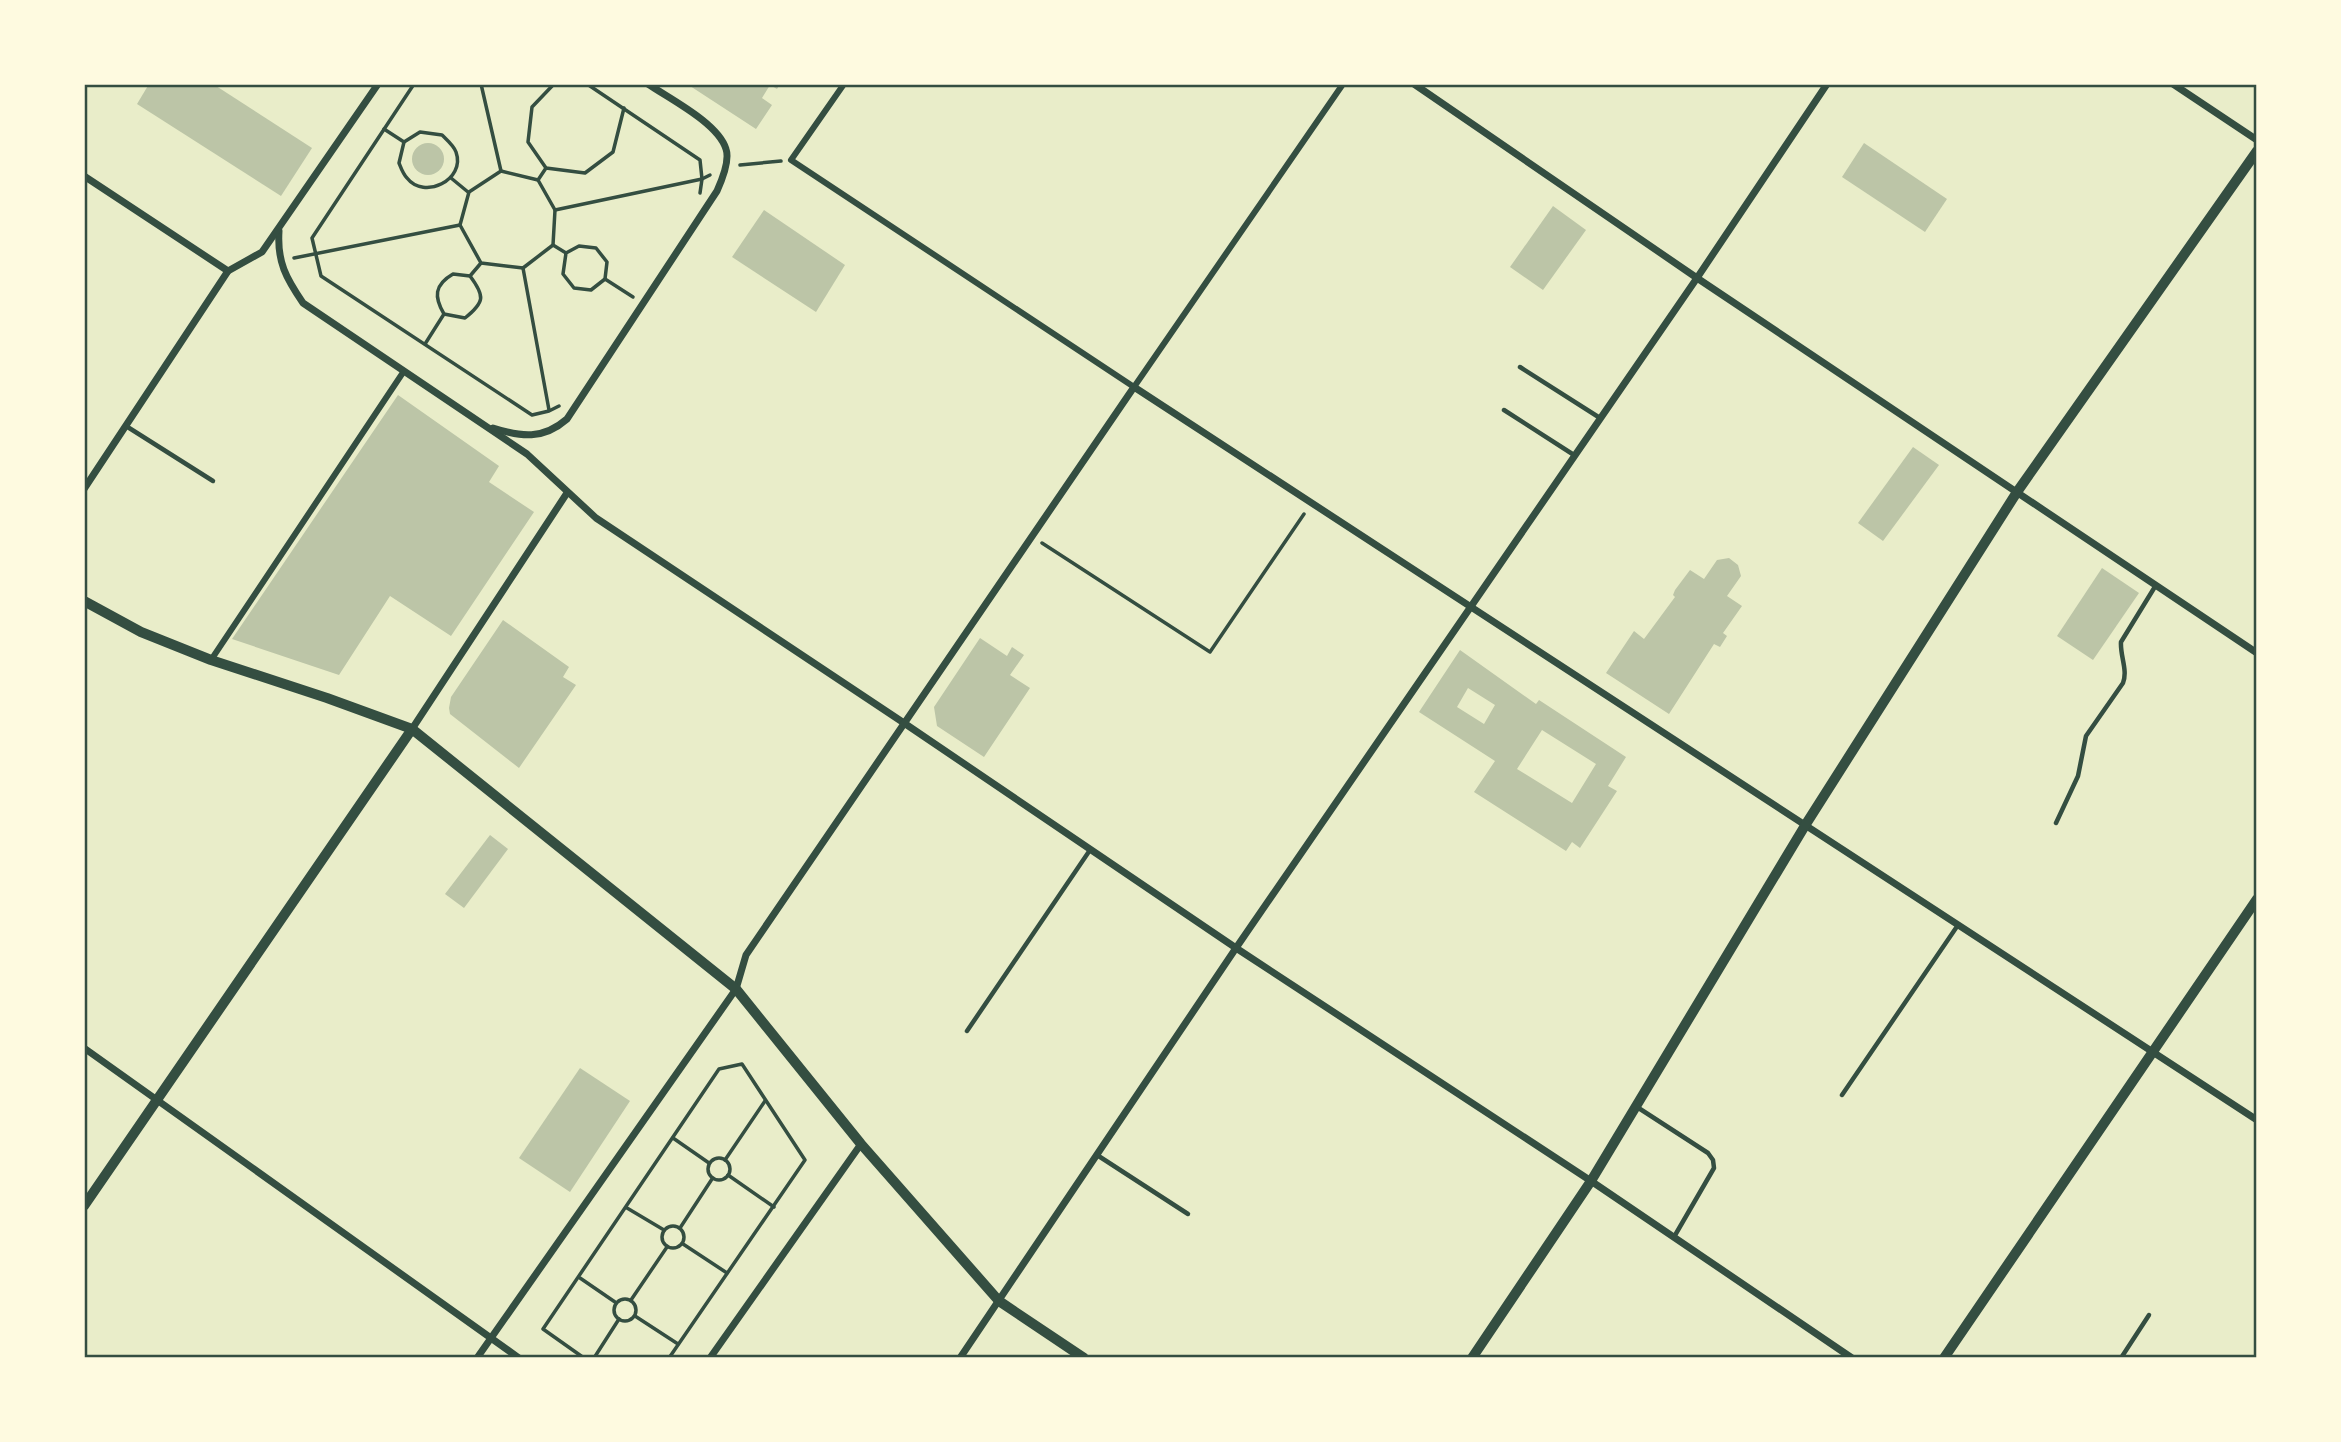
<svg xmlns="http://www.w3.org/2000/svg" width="2341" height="1442" viewBox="0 0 2341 1442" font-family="'Open Sans',sans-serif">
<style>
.building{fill:#bcc5a7;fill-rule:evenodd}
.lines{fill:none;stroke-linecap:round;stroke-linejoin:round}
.path{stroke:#344e41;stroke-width:3.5}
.service{stroke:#344e41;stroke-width:4.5}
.pedestrian{stroke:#344e41;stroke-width:6}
.minor{stroke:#344e41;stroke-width:7}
.tertiary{stroke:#344e41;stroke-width:10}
.secondary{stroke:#344e41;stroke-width:10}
.neatline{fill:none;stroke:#344e41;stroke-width:2.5}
</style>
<rect width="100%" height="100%" fill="#e9edc9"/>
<g class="building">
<polygon points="149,84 213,84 312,148 281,196 137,104"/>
<polygon points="687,84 780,84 777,89 770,85 762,98 772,105 756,129"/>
<polygon points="1864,143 1947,199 1925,232 1842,177"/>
<circle cx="428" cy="159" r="16"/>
<polygon points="1553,206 1586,230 1543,290 1510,267"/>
<polygon points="764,210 845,265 816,312 732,257"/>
<polygon points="398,395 499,466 489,482 534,512 451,636 390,596 339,675 232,639"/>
<polygon points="1913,447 1939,465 1883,541 1858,523"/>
<polygon points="1729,558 1738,565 1741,576 1727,596 1742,606 1723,633 1727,636 1720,647 1714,644 1669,714 1606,673 1634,631 1644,639 1675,597 1673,595 1675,590 1690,570 1704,579 1717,560"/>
<polygon points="2102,568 2139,593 2093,660 2057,636"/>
<polygon points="503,620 569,667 563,677 576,685 519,768 450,714 449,708 451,697"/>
<polygon points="980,638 1007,656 1012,647 1024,655 1010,675 1030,688 984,757 937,726 934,707"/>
<path d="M1460,650L1536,704L1539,700L1626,757L1608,786L1617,791L1580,848L1572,842L1566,851L1474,792L1495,761L1419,712ZM1468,688L1495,705L1484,724L1457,707ZM1542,730L1596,764L1572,803L1517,769Z"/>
<polygon points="490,835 508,849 464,908 445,894"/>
<polygon points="580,1068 630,1101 570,1192 519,1158"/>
</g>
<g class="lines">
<g class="path">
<polyline points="414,84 312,238 321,276 532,415 549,411 559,406"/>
<polyline points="481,84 501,171"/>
<polyline points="554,84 532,107 528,142 546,168 585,173 613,152 624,108"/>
<polyline points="587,84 700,160 702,179 700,193"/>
<polyline points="384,129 404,142"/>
<path d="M420,132L442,135C446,139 454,146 456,152C466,180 424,200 407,178C403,174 401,168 399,163L404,142Z"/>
<polyline points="740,165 781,161"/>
<polygon points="501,171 538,180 555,210 553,245 523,268 481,263 460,225 469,192"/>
<polyline points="451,178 468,192"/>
<polyline points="538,180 546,168"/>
<polyline points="555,210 702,179 710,175"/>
<polyline points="553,245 566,253"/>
<polygon points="579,246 596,248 607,262 605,279 591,290 574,288 563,274 566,253"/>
<polyline points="294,258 460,225"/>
<polyline points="523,268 549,410"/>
<path d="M453,274L470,276C485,296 485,302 465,318L444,314C434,297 434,285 453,274Z"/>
<polyline points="470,276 481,263"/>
<polyline points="605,279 633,297"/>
<polyline points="425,344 444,314"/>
<polyline points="1042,543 1210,652 1304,514"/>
<polyline points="673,1138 709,1163"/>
<circle cx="719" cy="1169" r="11"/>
<polyline points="725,1160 765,1101"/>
<polyline points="728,1175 774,1207"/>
<polyline points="627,1208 664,1230"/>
<circle cx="673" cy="1237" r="11"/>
<polyline points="680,1228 712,1179"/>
<polyline points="683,1244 727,1273"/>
<polyline points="580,1278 615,1302"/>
<circle cx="625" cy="1310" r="11"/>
<polyline points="631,1300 667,1247"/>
<polyline points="635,1316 678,1344"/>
<polyline points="584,1358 543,1329 719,1069 742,1064 805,1160 669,1358"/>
<polyline points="594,1358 619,1319"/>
</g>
<g class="service">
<polyline points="1520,367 1600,418"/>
<polyline points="1504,410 1574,455"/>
<polyline points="126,426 213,481"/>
<path d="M2056,823L2078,776L2086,736L2123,683C2128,670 2120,656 2121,642L2156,585"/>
<polyline points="967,1031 1090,850"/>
<polyline points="1842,1095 1958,925"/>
<polyline points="1637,1107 1708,1153 1713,1160 1714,1168 1674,1237"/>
<polyline points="1097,1155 1188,1214"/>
<polyline points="2121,1358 2149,1315"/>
</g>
<g class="pedestrian">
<polyline points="844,84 791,160 1134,387 1343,84"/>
<polyline points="211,660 404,371"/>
</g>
<g class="minor">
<polyline points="1414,84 1697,278 2257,653"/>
<polyline points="2173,84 2257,140"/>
<polyline points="84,176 228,271"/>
<path d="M279,231C277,262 286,278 303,303L527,454L596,518L904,723L1236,948L1591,1181L1852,1358"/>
<path d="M493,428C521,437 543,440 567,419L717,191C722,180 730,161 726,149C718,123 670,99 648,84"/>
<polyline points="84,489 228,271 262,252 378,84"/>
<polyline points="412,729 567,493"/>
<polyline points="84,1048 519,1358"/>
<polyline points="477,1358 736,989 746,955 1134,387 2257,1120"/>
<polyline points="710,1358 861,1144"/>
<polyline points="960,1358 1236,948 1697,278 1827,84"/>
</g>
<polyline class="tertiary" points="84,1206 412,729"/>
<g class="secondary">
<polyline points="84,601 141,632 211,660 327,698 412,729 736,989 861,1144 999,1301 1084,1358"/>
<polyline points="1472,1358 1591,1181 1806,824 2017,492 2257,151"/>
<polyline points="1944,1358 2257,899"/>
</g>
</g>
<rect width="2341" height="1442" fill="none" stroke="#fefae0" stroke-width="172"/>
<rect x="86" y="86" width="2169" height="1270" class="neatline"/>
</svg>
